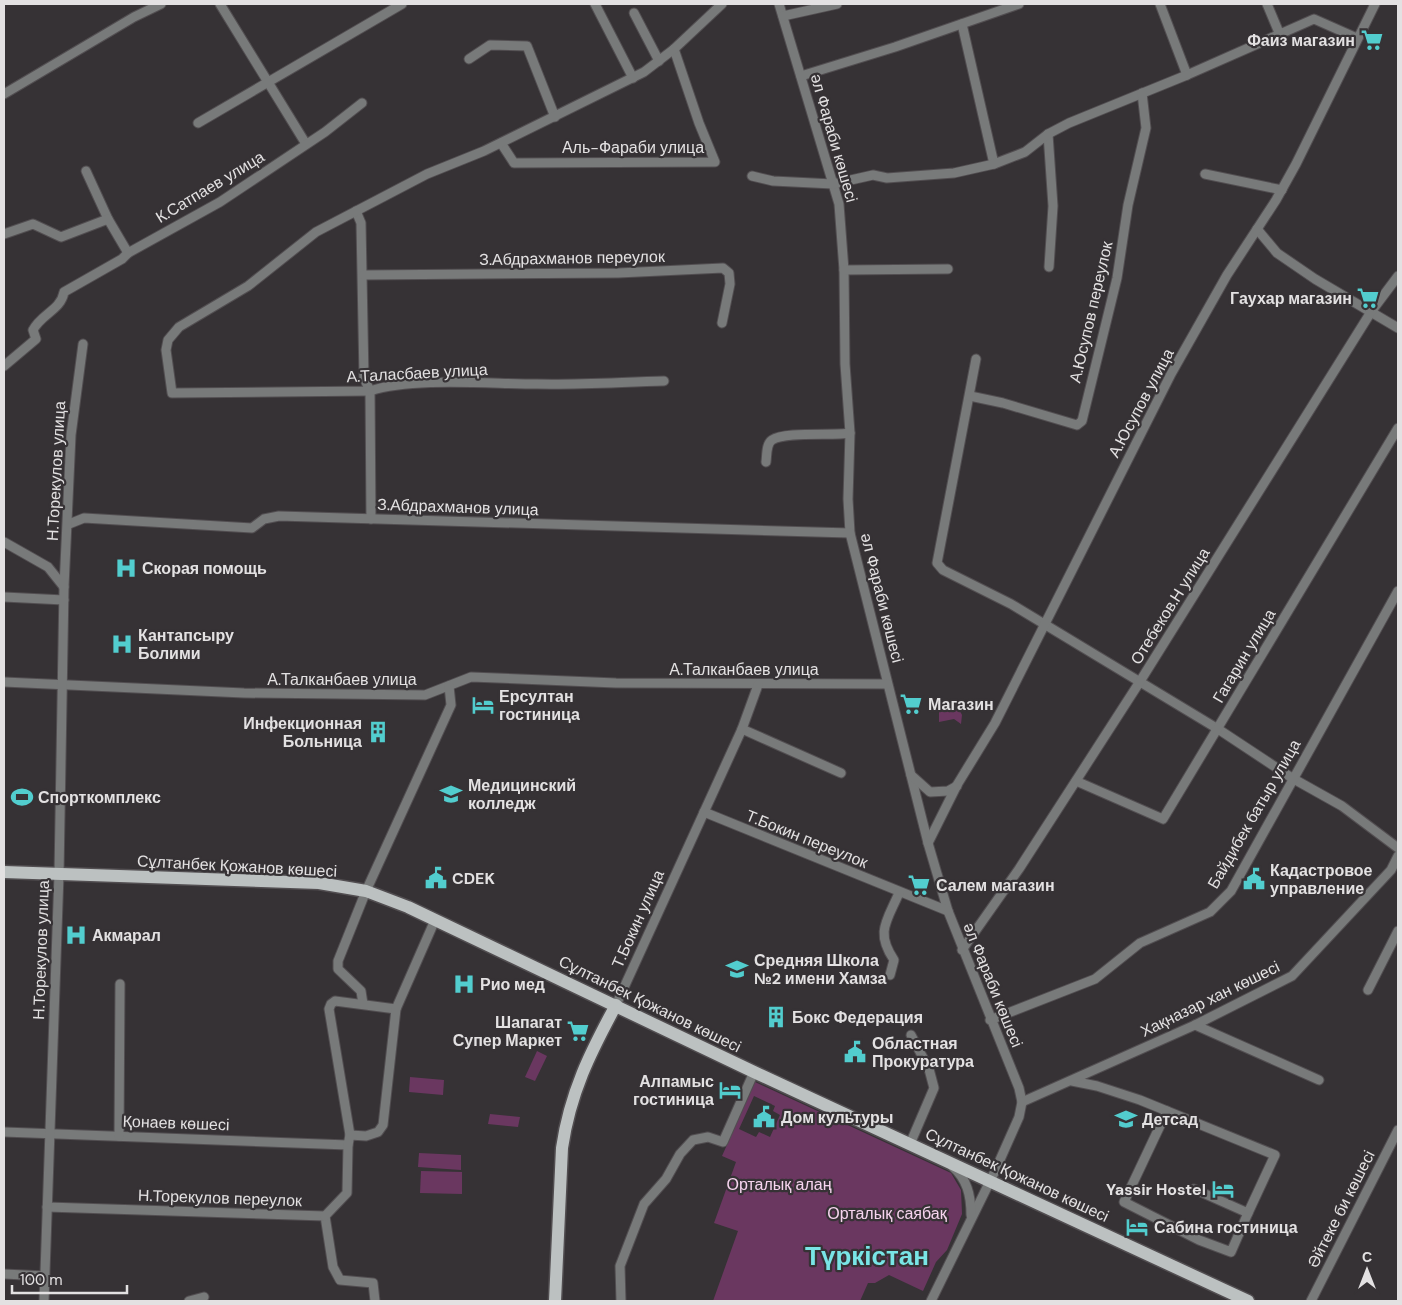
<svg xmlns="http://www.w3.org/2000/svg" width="1402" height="1305" viewBox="0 0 1402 1305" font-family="'DM Sans',sans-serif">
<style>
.green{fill:#6a3760;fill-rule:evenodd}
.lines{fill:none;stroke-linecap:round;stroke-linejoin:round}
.minor-casing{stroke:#524e51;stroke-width:11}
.primary-casing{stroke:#524e51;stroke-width:15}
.minor{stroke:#787a7a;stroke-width:9}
.primary{stroke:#bcc1c1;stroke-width:12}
.labels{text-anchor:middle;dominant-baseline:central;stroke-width:4.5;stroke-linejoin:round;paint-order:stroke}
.poi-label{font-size:16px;font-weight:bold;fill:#e3e1e2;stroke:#363235;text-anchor:start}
.street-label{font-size:16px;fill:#e3e1e2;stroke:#363235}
.park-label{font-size:16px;fill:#f7d5ef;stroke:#363235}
.town-label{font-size:26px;font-weight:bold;fill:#79e5e6;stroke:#363235}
</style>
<rect width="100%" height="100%" fill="#363235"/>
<g class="green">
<polygon points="950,705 958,707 962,715 961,724 954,719 939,722 939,712"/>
<polygon points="537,1051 547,1056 535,1081 525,1077"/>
<polygon points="410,1077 444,1080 443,1095 409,1092"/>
<path d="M755,1082L951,1173L961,1190L962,1214L947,1250L936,1262L923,1291L889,1275L875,1283H868L860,1301H713L738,1231L714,1223L736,1162L722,1156ZM754,1096L775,1106L773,1111L780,1115L770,1137L759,1132L756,1137L739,1129Z"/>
<polygon points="490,1114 520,1117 518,1127 488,1124"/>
<polygon points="419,1153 461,1155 461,1170 418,1167"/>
<polygon points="421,1171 462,1172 462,1194 420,1193"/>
</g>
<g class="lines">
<g class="minor-casing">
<g id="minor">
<polyline points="220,4 306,144"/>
<polyline points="595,4 633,78"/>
<polyline points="779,4 839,204 844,270 845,364 850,433 848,499 850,533 928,843 948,911 1019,1088 1022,1102 1019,1117 995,1171 931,1301"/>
<polyline points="1160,4 1187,75 1314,19 1357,38"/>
<polyline points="1267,4 1280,35"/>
<polyline points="634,13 659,61"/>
<polyline points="783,16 837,4"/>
<polyline points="962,24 994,164"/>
<polyline points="469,59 490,45 527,46 555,117"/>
<polyline points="801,76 895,47 1019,4"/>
<polyline points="4,94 134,17 161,4"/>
<polyline points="198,123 402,4"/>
<polyline points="1048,134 1053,206 1049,267"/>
<polyline points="501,143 514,163 715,162 699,123 674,49"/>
<polyline points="86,171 108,219"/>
<polyline points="1205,174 1282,190"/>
<polyline points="752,176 773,181 833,184 873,175 887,178 954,173 994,164 1025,152 1048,134 1069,123 1187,75"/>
<polyline points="356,211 361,223 364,378 370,391 371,519"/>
<polyline points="1257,229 1277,253 1315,279 1398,328"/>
<polyline points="4,234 33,224 61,237 108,219 128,253 220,202 325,132 362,103"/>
<polyline points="844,270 948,269"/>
<polyline points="364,275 618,273 723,268 729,273 730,284 722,323"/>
<polyline points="976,359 937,563 943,570 1011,604 1218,729 1292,778 1342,806 1398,848"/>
<path d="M4,366L36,339L33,330C41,314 61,310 64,292L122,259L128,253"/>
<path d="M664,381C622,382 579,385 537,384C490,384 413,377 370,391L172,393L166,350L168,340L179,327L248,286L316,232L427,174L484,151L644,72L674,49L722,4"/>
<polyline points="970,396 1003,403 1077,425 1082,421 1117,278 1128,205 1146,128 1142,93"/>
<path d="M766,462C767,455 766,444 772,440C785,431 833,436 850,433"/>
<polyline points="69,524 84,518 252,528 264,519 279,516 850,533"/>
<polyline points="4,542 48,567 64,587"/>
<polyline points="4,597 64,600"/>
<polyline points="4,682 244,693 425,695 471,677 616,683 887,684"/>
<polyline points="742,729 841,773"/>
<polyline points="911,775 930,792 948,791 957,786"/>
<polyline points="1076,781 1163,819 1398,428"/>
<polyline points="704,812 948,911"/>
<polyline points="928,843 957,785 995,723 1171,374 1227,275 1276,200 1296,164 1375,4"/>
<polyline points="962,950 1019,869 1139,683 1371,312 1398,276"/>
<path d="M890,975L894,960C875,932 887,921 899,893"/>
<polyline points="1368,990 1398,931"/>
<polyline points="363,1004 361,991 338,969 338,961 366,891 451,705 449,686"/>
<polyline points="616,1005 742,729 758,685"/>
<polyline points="990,1020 1095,979 1140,943 1210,912 1231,891 1398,591"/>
<polyline points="1195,1025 1319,1080"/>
<polyline points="1072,1081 1097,1086 1140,1100 1275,1155 1248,1213 1194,1189"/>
<polyline points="1022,1102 1195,1025 1292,976 1391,870 1398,856"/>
<polyline points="1167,1111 1124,1202 1199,1240 1231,1252 1248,1213"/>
<polyline points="4,1132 348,1145"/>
<polyline points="350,1135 329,1009 331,1004 335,1001 396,1009"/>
<polyline points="119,1136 120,984"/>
<polyline points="910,1144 934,1088 929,1069 911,1035"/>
<path d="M952,1166C967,1179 971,1195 971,1215"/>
<polyline points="47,1207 325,1216 333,1267 340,1280 373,1283 375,1301"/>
<polyline points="325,1216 347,1193 348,1145 350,1135 366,1136 378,1132 383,1125 396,1009 435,920"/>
<polyline points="4,1274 45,1276"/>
<polyline points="44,1301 59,874 64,587 71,435 83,344"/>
<polyline points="189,1301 204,1297"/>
<polyline points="621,1301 620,1266 644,1204 666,1179 680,1154 693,1140 708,1137 723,1142 754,1072"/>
<polyline points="1311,1301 1398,1130"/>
</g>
</g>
<g class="primary-casing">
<g id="primary">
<polyline points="4,872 319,883 366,891 408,907 754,1072 1248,1301"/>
<path d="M555,1301L562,1148C570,1093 590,1053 616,1005"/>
</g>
</g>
<use href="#minor" class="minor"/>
<use href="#primary" class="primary"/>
</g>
<defs>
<g id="supermarket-bare" transform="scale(1.725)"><path d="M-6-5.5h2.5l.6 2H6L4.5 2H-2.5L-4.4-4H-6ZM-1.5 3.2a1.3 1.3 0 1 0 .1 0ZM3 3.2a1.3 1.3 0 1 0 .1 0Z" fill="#52cdce" stroke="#363235" stroke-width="2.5" paint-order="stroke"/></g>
<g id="hospital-bare" transform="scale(1.725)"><path d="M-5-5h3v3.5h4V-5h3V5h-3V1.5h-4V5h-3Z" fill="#52cdce" stroke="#363235" stroke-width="2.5" paint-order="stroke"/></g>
<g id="hotel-bare" transform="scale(1.725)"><path d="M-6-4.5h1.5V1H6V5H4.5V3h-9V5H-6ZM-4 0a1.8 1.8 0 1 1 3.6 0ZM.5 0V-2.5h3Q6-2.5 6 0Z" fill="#52cdce" stroke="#363235" stroke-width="2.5" paint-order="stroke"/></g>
<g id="building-bare" transform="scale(1.725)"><path d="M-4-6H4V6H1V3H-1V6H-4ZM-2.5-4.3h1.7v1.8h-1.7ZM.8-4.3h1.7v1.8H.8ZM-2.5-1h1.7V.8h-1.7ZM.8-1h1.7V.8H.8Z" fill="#52cdce" stroke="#363235" stroke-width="2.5" paint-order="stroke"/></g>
<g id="university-bare" transform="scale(1.725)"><path d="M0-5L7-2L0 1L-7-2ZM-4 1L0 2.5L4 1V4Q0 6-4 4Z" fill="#52cdce" stroke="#363235" stroke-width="2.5" paint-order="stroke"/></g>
<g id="stadium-bare" transform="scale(1.725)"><path d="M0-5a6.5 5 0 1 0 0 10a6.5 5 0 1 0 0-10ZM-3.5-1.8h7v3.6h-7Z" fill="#52cdce" stroke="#363235" stroke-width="2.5" paint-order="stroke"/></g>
<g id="civic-bare" transform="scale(1.725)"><path d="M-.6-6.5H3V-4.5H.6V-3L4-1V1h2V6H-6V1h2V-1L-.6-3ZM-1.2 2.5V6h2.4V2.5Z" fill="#52cdce" stroke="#363235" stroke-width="2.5" paint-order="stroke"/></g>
<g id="school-bare" transform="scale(1.725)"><path d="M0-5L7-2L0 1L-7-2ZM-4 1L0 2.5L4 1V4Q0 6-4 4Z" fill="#52cdce" stroke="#363235" stroke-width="2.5" paint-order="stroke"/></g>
</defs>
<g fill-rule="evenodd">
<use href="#supermarket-bare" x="1372" y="40"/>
<use href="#supermarket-bare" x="1368" y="298"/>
<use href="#hospital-bare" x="126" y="568"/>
<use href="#hospital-bare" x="122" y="644"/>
<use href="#supermarket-bare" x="911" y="704"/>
<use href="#hotel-bare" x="483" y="705"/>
<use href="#building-bare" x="378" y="732"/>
<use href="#university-bare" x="451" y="794"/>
<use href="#stadium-bare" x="22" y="797"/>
<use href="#civic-bare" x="436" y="878"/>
<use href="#civic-bare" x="1254" y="879"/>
<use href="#supermarket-bare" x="919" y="885"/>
<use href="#hospital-bare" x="76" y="935"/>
<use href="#school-bare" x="737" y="969"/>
<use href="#hospital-bare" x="464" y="984"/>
<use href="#building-bare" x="776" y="1017"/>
<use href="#supermarket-bare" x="578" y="1031"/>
<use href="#civic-bare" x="855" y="1052"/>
<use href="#hotel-bare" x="730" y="1090"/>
<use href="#civic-bare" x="764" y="1117"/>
<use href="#school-bare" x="1126" y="1119"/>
<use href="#hotel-bare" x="1223" y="1189"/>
<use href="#hotel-bare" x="1137" y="1227"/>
</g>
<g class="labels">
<g class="poi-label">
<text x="1355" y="40" text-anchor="end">Фаиз магазин</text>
<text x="1352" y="298" text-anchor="end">Гаухар магазин</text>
<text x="142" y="568">Скорая помощь</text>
<text x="138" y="635">Кантапсыру<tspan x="138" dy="18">Болими</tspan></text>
<text x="499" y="696">Ерсултан<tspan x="499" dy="18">гостиница</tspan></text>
<text x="928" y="704">Магазин</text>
<text x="362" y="723" text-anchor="end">Инфекционная<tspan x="362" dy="18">Больница</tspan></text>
<text x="468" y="785">Медицинский<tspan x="468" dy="18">колледж</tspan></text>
<text x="38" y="797">Спорткомплекс</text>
<text x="1270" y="870">Кадастровое<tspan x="1270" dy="18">управление</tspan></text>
<text x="452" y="878">CDEK</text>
<text x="936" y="885">Салем магазин</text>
<text x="92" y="935">Акмарал</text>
<text x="754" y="960">Средняя Школа<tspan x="754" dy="18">№2 имени Хамза</tspan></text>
<text x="480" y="984">Рио мед</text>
<text x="792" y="1017">Бокс Федерация</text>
<text x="562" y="1022" text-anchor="end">Шапагат<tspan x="562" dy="18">Супер Маркет</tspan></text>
<text x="872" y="1043">Областная<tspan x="872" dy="18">Прокуратура</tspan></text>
<text x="714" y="1081" text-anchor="end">Алпамыс<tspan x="714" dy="18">гостиница</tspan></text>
<text x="781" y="1117">Дом культуры</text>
<text x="1142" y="1119">Детсад</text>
<text x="1206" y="1189" text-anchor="end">Yassir Hostel</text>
<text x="1154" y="1227">Сабина гостиница</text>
</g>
<g class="street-label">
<text transform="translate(834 138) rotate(74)">әл Фараби көшесі</text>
<text x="633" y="147">Аль-Фараби улица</text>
<text transform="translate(210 187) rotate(-31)">К.Сатпаев улица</text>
<text transform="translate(572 258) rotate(-1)">З.Абдрахманов переулок</text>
<text transform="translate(1091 312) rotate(-77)">А.Юсупов переулок</text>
<text transform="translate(417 373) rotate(-3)">А.Таласбаев улица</text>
<text transform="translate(1141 403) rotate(-62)">А.Юсупов улица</text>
<text transform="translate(56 471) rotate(-87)">Н.Торекулов улица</text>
<text transform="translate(458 507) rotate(2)">З.Абдрахманов улица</text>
<text transform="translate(882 598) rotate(76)">әл Фараби көшесі</text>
<text transform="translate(1170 606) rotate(-58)">Отебеков.Н улица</text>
<text transform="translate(1244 656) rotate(-59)">Гагарин улица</text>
<text x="744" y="669">А.Талканбаев улица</text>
<text x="342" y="679">А.Талканбаев улица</text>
<text transform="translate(1254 814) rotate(-60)">Байдибек батыр улица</text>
<text transform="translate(807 839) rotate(22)">Т.Бокин переулок</text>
<text transform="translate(237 866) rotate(3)">Сұлтанбек Қожанов көшесі</text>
<text transform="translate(638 919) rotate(-66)">Т.Бокин улица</text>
<text transform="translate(41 950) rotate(-88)">Н.Торекулов улица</text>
<text transform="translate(993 985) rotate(68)">әл Фараби көшесі</text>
<text transform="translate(1210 999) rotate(-26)">Хақназар хан көшесі</text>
<text transform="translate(650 1004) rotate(26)">Сұлтанбек Қожанов көшесі</text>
<text transform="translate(176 1123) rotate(2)">Қонаев көшесі</text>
<text transform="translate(1017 1175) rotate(25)">Сұлтанбек Қожанов көшесі</text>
<text transform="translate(220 1198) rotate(2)">Н.Торекулов переулок</text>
<text transform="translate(1341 1209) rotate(-63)">Әйтеке би көшесі</text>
</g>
<g class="park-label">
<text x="779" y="1184">Орталық алаң</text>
<text x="887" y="1213">Орталық саябақ</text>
</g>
<g class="town-label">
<text x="867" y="1256">Түркістан</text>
</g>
</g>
<rect width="1402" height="1305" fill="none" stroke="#e3e1e2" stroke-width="10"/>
<g transform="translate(1367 1270)" stroke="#363235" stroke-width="4" paint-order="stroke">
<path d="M0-4L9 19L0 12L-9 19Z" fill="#e3e1e2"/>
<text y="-8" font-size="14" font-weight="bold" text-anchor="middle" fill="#e3e1e2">С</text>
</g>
<path d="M12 1285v8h115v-8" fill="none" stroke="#e3e1e2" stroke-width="2.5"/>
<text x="20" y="1285" font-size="15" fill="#e3e1e2" stroke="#363235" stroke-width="4" paint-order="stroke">100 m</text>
</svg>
